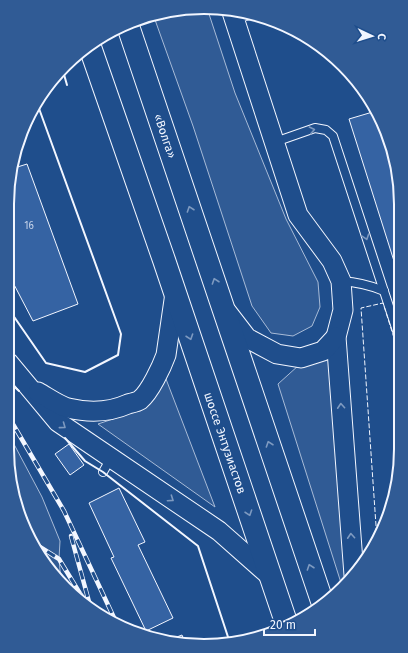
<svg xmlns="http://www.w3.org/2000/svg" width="408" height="653" viewBox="0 0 408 653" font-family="'Fira Sans',sans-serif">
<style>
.green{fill:#305b95;stroke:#a8bbd7}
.building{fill:#3563a3;stroke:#f2f6ff}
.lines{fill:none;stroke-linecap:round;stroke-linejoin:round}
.service-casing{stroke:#f2f6ff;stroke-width:10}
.tertiary-casing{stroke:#f2f6ff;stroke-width:21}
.trunk-casing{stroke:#f2f6ff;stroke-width:24}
.service{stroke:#1f4e8c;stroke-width:8}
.tertiary{stroke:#1f4e8c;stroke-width:19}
.trunk{stroke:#1f4e8c;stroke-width:22}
.rail-casing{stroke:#f2f6ff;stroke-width:4.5}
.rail{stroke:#1f4e8c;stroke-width:3;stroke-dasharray:9;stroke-linecap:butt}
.fence{stroke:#f2f6ff;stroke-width:1;stroke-dasharray:5 2;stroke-linecap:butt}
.wall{stroke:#f2f6ff;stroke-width:2}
.oneway{stroke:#7e9ac0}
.labels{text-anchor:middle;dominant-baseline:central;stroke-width:3;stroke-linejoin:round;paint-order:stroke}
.number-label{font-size:10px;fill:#c3d1e8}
.street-label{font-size:12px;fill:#f2f6ff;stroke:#1f4e8c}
.rim{fill:none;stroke:#f2f6ff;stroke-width:2}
</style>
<rect width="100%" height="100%" fill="#1f4e8c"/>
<g class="green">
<polygon points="179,9 208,11 235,93 286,219 318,282 320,307 312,326 293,336 271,333 252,306 193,126 154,17"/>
<polygon points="331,358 345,583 342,586 278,384 299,365"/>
<polygon points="166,379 215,507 98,424 113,419 145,404"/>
<polygon points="7,431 42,497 60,541 59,559 61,581 40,559 28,534 27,517 17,508 7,449"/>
</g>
<g class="building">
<polygon points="376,111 401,191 400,280 349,119"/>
<polygon points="27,164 78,304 33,321 8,273 9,179 11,169"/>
<polygon points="69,444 84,465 70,475 55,454"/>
<polygon points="119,488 145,542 138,545 173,618 146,631 111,558 114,557 89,503"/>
<polygon points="182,635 185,643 169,640"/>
</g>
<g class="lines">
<g class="service-casing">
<g id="service">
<polyline points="234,19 254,14"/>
<polyline points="275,142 315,128 326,130 333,136 400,340"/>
<path d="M341,281C356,282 370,285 384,291"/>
<polyline points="103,472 111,458"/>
</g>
</g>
<g class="tertiary-casing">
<g id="tertiary">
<polyline points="232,12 298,215 332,261 341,281 343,310 336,337 354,575"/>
<polyline points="227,312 247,338 277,354 301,358 323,351 336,337"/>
<polyline points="8,362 58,422 219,531 270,576"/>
<path d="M38,392C47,397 58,405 68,408C89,413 108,413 128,404C132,403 137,402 140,400C150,392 162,366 166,355L175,293"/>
</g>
</g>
<g class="trunk-casing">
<g id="trunk">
<polyline points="128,26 323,604"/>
<polyline points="90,47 164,260 287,625"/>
</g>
</g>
<use href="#service" class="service"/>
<use href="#tertiary" class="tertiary"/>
<use href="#trunk" class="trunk"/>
<g class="rail-casing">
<g id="rail">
<polyline points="7,414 64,511 116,622"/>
<polyline points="71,536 91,609"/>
<polyline points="32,542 59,559 87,605"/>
</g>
</g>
<use href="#rail" class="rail"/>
<polyline class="fence" points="377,540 361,308 383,303 400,357"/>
<g class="wall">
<polyline points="63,71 67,85"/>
<polyline points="8,308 46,363 85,372 118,355 121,334 37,103"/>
<polyline points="7,380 19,391"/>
<polyline points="65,438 85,461 103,472 198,546 230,643"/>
</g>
</g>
<defs><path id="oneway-chevron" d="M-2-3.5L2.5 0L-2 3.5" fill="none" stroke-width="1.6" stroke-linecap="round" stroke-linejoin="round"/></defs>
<g class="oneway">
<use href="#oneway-chevron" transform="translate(312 130) rotate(-12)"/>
<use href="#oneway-chevron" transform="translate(190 209) rotate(-109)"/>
<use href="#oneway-chevron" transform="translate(366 237) rotate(72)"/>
<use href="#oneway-chevron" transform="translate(215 281) rotate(-109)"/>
<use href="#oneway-chevron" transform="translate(190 337) rotate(71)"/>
<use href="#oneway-chevron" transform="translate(341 406) rotate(-94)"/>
<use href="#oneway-chevron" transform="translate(63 426) rotate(36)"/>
<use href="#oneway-chevron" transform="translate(269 444) rotate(-109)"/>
<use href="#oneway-chevron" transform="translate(171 499) rotate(34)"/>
<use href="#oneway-chevron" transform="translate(249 513) rotate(71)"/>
<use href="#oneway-chevron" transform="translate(351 536) rotate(-94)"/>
<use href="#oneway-chevron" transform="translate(310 567) rotate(-109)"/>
</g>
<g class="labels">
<g class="number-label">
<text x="29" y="226">16</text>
</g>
<g class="street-label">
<text transform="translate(165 136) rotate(71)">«Волга»</text>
<text transform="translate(225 443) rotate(71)">шоссе Энтузиастов</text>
</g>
</g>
<path d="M0 0H408V653H0ZM204 14H204A190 190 0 0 1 394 204V449A190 190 0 0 1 204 639H204A190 190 0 0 1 14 449V204A190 190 0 0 1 204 14Z" fill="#305b95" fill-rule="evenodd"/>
<path class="rim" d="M204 14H204A190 190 0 0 1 394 204V449A190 190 0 0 1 204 639H204A190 190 0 0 1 14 449V204A190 190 0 0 1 204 14Z"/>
<g transform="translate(372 36) rotate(94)" stroke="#1f4e8c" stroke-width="3" paint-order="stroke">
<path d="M0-3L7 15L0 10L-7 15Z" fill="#f2f6ff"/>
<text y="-6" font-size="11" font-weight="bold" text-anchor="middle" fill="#f2f6ff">С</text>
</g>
<path d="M264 629v6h51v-6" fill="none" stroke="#f2f6ff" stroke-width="2"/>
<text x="270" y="629" font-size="12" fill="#f2f6ff" stroke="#1f4e8c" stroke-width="3" paint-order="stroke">20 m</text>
</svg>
